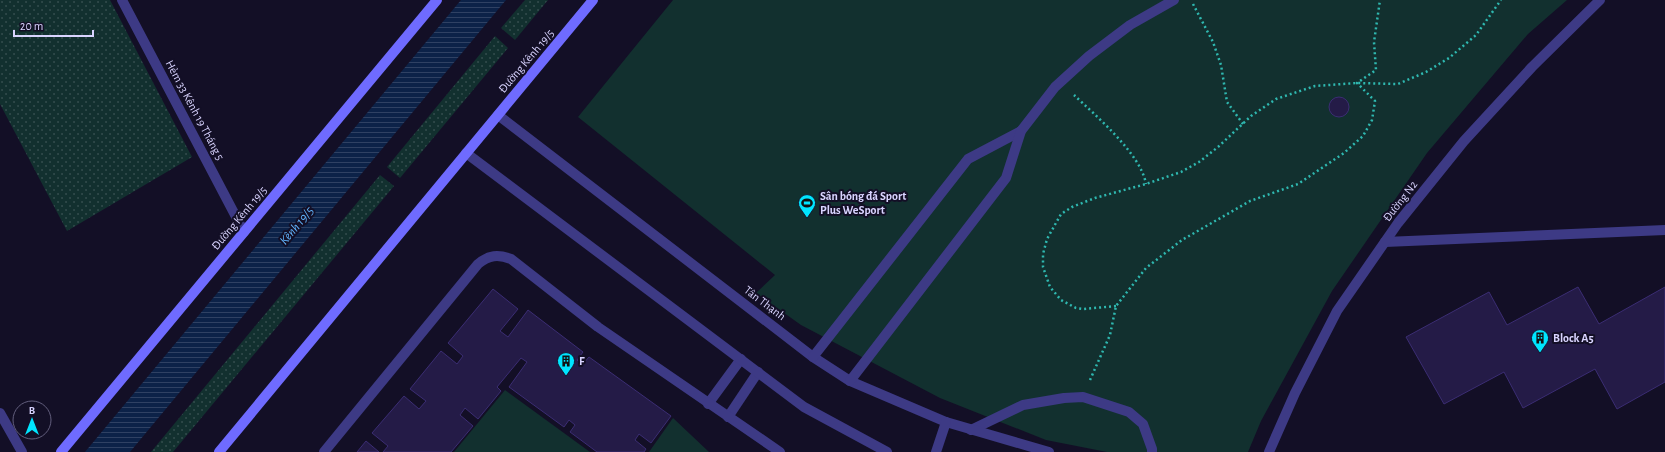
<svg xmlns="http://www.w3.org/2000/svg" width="1665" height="452" viewBox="0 0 1665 452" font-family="'Alegreya Sans',sans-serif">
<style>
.grass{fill:url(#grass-dots)}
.green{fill:#12302f}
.water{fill:url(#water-rules)}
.building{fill:#241b47;stroke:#3b2d73}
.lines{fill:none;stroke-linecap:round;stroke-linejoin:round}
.path{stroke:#2fb8b0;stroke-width:2.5;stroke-dasharray:2 3;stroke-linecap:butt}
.lane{stroke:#3d3a85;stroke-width:10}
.street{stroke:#3d3a85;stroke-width:10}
.secondary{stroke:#6f6bff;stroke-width:10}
.labels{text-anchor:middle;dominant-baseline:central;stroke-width:4;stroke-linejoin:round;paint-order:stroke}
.street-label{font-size:12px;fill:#d9d4ff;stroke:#130f26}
.poi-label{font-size:12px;font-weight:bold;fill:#d9d4ff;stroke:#130f26;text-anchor:start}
.water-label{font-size:13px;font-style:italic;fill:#62b6ff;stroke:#130f26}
</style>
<defs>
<pattern id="grass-dots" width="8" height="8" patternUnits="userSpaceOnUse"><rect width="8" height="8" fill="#12302f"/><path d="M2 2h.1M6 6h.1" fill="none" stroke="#344d4e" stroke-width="1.8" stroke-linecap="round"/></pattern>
<pattern id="water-rules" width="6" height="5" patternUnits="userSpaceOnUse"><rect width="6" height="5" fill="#0c2248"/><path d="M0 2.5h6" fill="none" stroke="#2f4163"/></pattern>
</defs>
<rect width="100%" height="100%" fill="#130f26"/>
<g class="grass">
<polygon points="0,0 110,0 192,157 67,231 0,104"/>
<polygon points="525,0 548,0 515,40 501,28"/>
<polygon points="495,36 508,48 400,178 387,167"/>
<polygon points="380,175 394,186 173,452 151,452"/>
</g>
<g class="green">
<polygon points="673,0 1567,0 1528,34 1427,153 1332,291 1261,421 1248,452 1107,452 1046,440 940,398 801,325 756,293 775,275 578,117"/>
<polygon points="505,390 590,452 454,452"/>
<polygon points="673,418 709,452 649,452"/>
</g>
<polygon class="water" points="461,0 506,0 130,452 85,452"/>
<g class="building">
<circle cx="1339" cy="107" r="10"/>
<polygon points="1578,287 1599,324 1665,287 1665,382 1617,409 1595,369 1523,408 1504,372 1444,404 1406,337 1489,292 1507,325"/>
<polygon points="493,289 518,309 500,331 508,337 528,310 583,352 577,360 582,365 589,357 671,416 651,443 639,434 635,440 646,449 644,452 597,452 570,432 575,425 569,420 564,427 509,387 527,362 521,358 497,387 501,391 478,419 465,408 460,415 473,426 451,452 383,452 388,446 372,433 404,396 419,409 426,401 410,389 441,351 457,364 463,356 448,343"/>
<polygon points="366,441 379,452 357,452"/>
</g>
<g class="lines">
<g class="path">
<polyline points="1193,4 1213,42 1221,65 1227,102 1243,124"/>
<path d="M1074,95C1096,116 1141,154 1146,184"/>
<polyline points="1116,306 1084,309 1076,308 1061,300 1050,287 1043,267 1043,254 1047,239 1061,214 1072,207 1095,198 1146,184 1181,172 1199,162 1218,147 1251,116 1276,99 1315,86 1357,83 1398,84 1426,72 1449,58 1476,35 1501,0"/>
<polyline points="1090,380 1110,335 1116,306 1146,268 1182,240 1250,201 1298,184 1344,153 1363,136 1372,120 1375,101 1357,83 1376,70 1374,42 1380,0"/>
</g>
<g class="lane">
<polyline points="1385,242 1665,230"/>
<polyline points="708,404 741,359"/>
<polyline points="728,417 758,372"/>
<polyline points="971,430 1023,405 1064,398 1083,397 1129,412 1143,424 1152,449 1152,452"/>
<path d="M324,452L478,264C489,255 498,254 511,259L598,327L780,452"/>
</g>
<g class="street">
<polyline points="122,0 244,232"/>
<polyline points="498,115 813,357 850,381 946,422 1049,452"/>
<polyline points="466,153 804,407 887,452"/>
<polyline points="813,357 968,159 1021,131"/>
<polyline points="850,381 1006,178 1021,131 1055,87 1089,56 1130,25 1174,0"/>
<polyline points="0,413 22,452"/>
<polyline points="936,452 946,422"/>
<polyline points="1269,452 1295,393 1337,311 1398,223 1464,141 1532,67 1600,0"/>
</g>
<g class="secondary">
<polyline points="61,452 437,0"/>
<polyline points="219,452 593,0"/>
</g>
</g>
<defs>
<g id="stadium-pin" transform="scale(0.9)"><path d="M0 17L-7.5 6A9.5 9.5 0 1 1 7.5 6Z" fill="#00e5ff" stroke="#130f26"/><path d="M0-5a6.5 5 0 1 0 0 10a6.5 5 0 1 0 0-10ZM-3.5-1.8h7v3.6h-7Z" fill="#111"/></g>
<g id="building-pin" transform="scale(0.9)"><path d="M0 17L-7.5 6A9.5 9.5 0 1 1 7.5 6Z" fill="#00e5ff" stroke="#130f26"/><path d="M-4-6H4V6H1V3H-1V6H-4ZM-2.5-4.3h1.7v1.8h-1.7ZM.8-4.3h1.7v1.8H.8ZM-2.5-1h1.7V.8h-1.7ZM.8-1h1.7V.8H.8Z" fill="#111"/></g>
</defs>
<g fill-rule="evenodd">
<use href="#stadium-pin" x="807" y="203"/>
<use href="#building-pin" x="1540" y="338"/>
<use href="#building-pin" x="566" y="361"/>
</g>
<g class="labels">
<g class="street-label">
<text transform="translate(526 61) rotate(-50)">Đường Kênh 19/5</text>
<text transform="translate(195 110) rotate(62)">Hẻm 33 Kênh 19 Tháng 5</text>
<text transform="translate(1400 201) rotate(-52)">Đường N2</text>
<text transform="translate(239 218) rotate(-50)">Đường Kênh 19/5</text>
<text transform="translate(765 303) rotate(37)">Tân Thạnh</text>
</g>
<g class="poi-label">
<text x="820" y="196">Sân bóng đá Sport<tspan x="820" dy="14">Plus WeSport</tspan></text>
<text x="1553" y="338">Block A5</text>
<text x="579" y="361">F</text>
</g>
<g class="water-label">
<text transform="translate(297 226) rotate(-50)">Kênh 19/5</text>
</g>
</g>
<g transform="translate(32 420)"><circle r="19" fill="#130f26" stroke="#625e7d"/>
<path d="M0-3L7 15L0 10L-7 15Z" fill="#00e5ff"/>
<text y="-6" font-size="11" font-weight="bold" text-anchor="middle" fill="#d9d4ff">B</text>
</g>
<path d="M14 30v6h79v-6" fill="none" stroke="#d9d4ff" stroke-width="2"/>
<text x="20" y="30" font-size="12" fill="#d9d4ff" stroke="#130f26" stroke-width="3" paint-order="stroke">20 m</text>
</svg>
